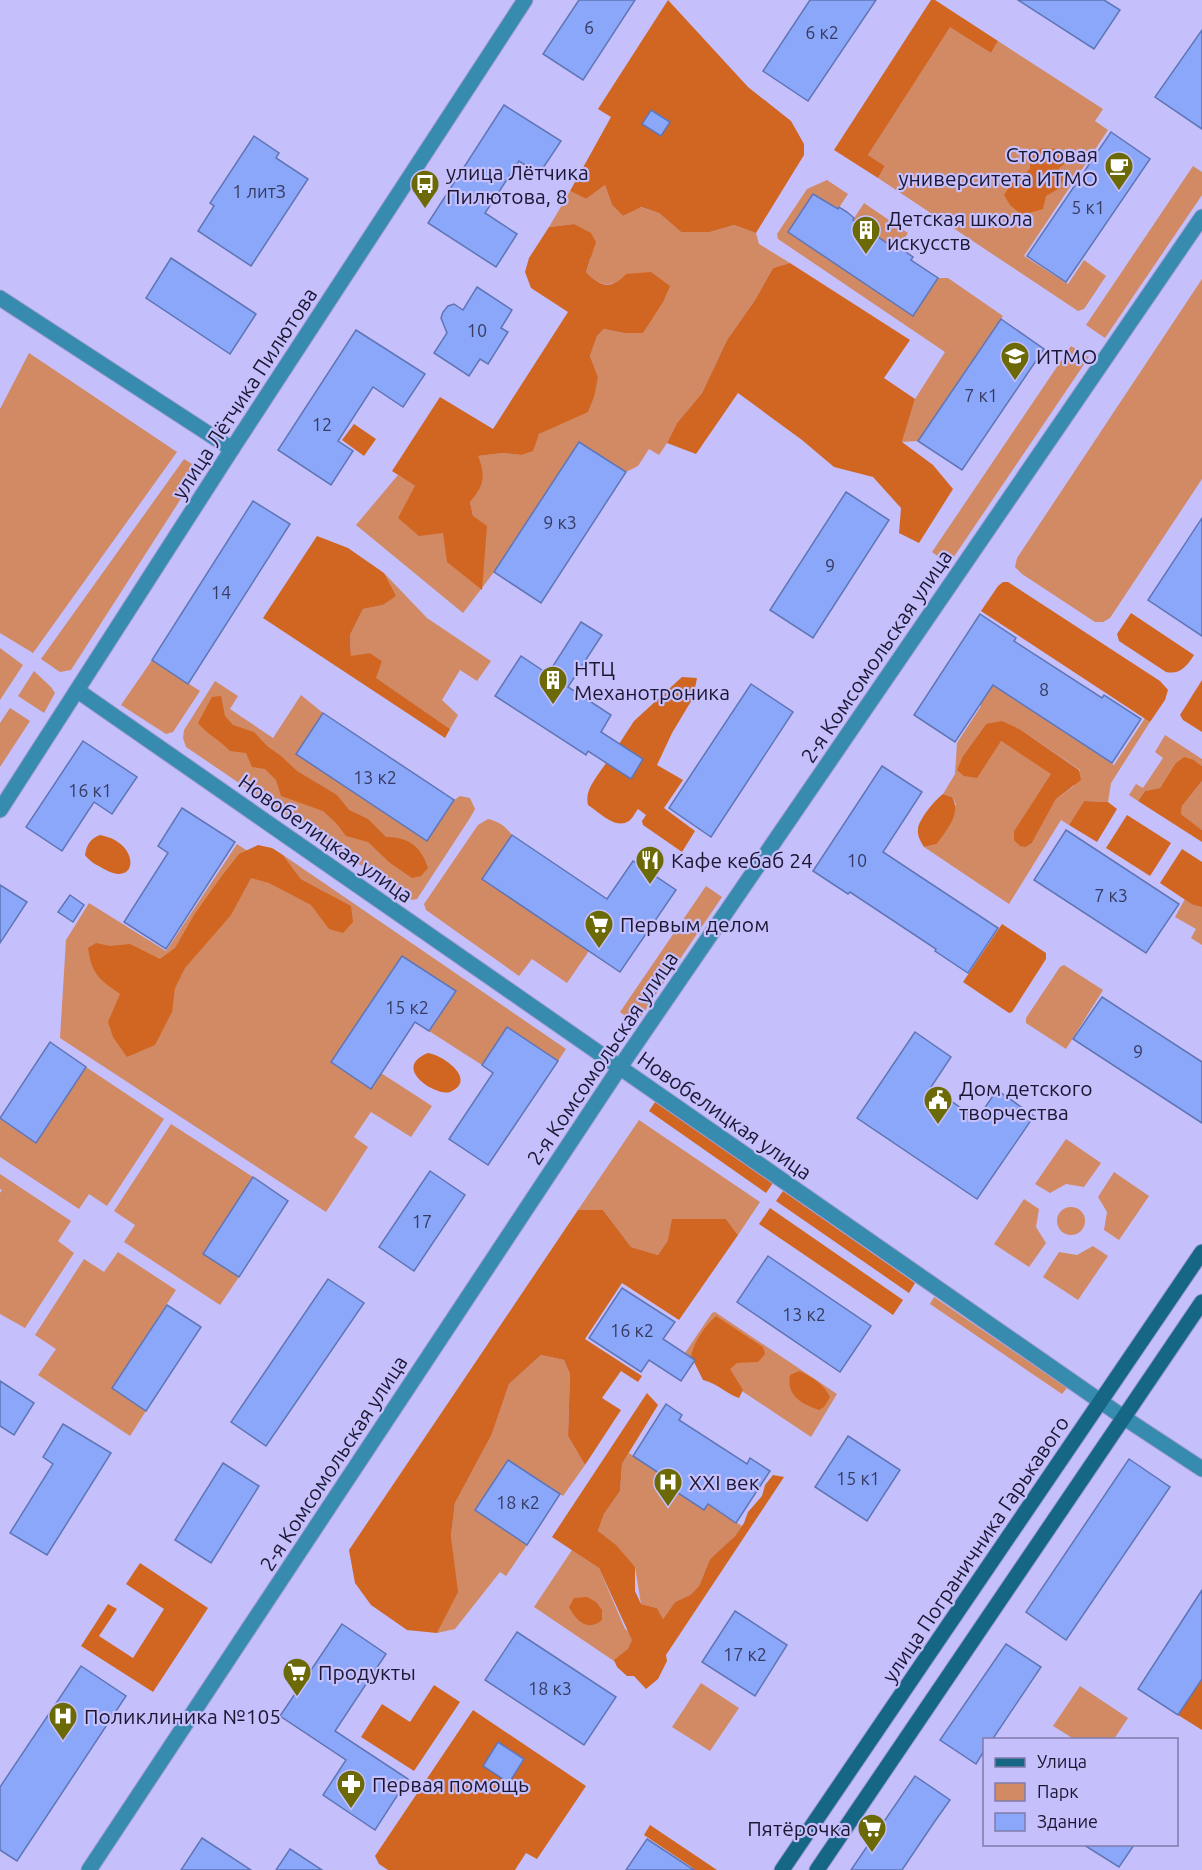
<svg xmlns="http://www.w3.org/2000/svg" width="1202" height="1870" viewBox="0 0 1202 1870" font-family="Ubuntu,sans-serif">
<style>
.green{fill:#d28a64;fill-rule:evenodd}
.forest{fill:#d06621}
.building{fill:#8ba7f9;stroke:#5f75b6;stroke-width:1.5}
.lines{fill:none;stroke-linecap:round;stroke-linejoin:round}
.street-casing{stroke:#a39dd3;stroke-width:17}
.secondary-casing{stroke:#a39dd3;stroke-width:17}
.street{stroke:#368bae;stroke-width:15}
.secondary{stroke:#166786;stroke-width:15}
.labels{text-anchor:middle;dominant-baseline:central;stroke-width:4.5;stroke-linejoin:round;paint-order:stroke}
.number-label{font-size:18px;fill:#373b64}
.poi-label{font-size:21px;fill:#1b1732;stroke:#c5bffb;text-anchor:start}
.street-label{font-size:21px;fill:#1b1732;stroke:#c5bffb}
</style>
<rect width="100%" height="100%" fill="#c5bffb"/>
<g class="green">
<polygon points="950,26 991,53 998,41 1103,109 1095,121 1108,130 1024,256 1068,284 1084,260 1106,276 1084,309 1078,311 878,178 885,166 868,155"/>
<polygon points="1193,166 1202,172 1202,195 1105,338 1086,325"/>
<polygon points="827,180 848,194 838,209 813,194 788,232 913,316 938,278 948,278 1003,316 918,441 902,442 915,399 945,352 778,239 777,234 807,189"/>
<path d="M605,185L612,205L623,216L640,207L659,213L681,232H710L734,225L756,233L759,244L790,263L773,268L755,300L727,340L702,393L677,423L667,443L659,455L649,449L638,466L626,472L579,442L494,572L463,613L356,525L398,475L415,486L473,516L470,502L478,456L503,453L521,455L539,434L558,424L598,377L590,356L597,336L604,329L624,333H643L652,317L619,282C603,287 596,283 586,272L591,258L574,224L549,227L570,191L586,199Z"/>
<polygon points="864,203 908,233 897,250 853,220"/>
<polygon points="1202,279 1202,479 1110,618 1103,622 1095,622 1022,574 1015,567 1017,558"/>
<polygon points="1071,346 1089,357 949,564 932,552"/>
<polygon points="29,353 177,452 33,653 0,633 0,409"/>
<polygon points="184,459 200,469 71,670 60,672 41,659"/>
<polygon points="384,573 427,618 491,661 477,681 460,670 442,700 458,715 450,729 375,678 382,661 370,653 351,657 350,635 363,609 383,605 395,596"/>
<polygon points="0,648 23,665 0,700"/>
<polygon points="152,660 200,691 173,732 166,734 121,705"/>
<polygon points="34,671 51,687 55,693 44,713 18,696"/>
<polygon points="215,681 238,696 230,709 273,738 301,695 323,713 296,754 454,800 460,796 470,798 475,809 470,818 417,899 412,900 186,747 183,738 184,730"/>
<path d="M991,684L1114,765L1145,718L1150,722L1111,783L1108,802L1084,801L1069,825L1061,820L1009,904L924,847L937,844L956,804L952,797L943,794L955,774L957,743L981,706L978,703ZM986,724L1021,730L1080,770L1074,786L1056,799L1032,843L1026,847L1014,831L1052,774L1001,741L963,756Z"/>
<polygon points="10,708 30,721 0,767 0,723"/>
<polygon points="1165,735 1202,759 1202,766 1194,760 1175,764 1160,788 1145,791 1138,801 1129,795 1136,784 1143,788 1163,758 1155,752"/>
<polygon points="1202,781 1202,830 1181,814 1182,806"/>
<path d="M488,819C500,822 505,826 512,835L482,879L589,951L567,983L532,959L519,976L426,910L424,904L478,825Z"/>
<polygon points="237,844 353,922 325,892 301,879 283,855 566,1049 558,1061 507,1028 482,1065 429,1031 456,991 402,956 332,1062 371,1089 381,1073 432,1106 411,1137 371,1112 354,1137 368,1147 326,1212 60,1038 66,940 89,903 166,951"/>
<polygon points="706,886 722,897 636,1024 620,1012"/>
<polygon points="1185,899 1193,905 1202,907 1202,945 1191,938 1196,929 1175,917"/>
<polygon points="1064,965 1103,990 1066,1049 1026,1023 1026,1018 1060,967"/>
<polygon points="86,1067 164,1119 107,1206 89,1194 79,1209 0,1157 0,1119 36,1143"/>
<polygon points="639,1120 760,1202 738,1235 726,1219 668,1240 658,1255 631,1247 603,1210 578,1210"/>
<polygon points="171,1124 253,1177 203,1253 239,1277 220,1305 124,1242 135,1225 114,1211"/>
<polygon points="1066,1139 1101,1163 1084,1187 1066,1184 1050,1193 1035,1184"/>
<polygon points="1114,1172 1149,1196 1119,1240 1104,1230 1107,1212 1098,1197"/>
<polygon points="0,1174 71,1221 58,1241 74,1253 25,1328 0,1314 0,1193 2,1190 0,1189"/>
<polygon points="1024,1199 1039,1209 1036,1227 1046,1243 1029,1267 994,1244"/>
<circle cx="1071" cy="1221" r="14"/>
<polygon points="1093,1246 1108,1256 1078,1300 1043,1277 1059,1252 1077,1255"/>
<polygon points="118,1252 176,1290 112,1388 146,1411 130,1436 38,1375 56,1349 35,1335 84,1259 104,1272"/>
<polygon points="934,1297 1067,1388 1062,1394 930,1304"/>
<polygon points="715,1312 837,1394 811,1437 685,1353 712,1313"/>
<polygon points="541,1355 564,1360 570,1374 568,1436 585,1465 563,1496 508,1460 475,1510 527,1545 506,1576 500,1572 455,1629 437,1633 457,1592 451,1536 455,1503 492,1434 509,1384"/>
<polygon points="629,1453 659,1473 656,1478 708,1504 742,1526 735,1536 710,1559 699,1586 690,1595 675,1602 663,1619 657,1608 641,1604 635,1567 598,1531 604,1514 620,1491 622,1464"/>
<polygon points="572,1550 599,1568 625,1629 666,1656 648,1684 534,1607"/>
<polygon points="701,1683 739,1708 710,1751 672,1727"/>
<polygon points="1080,1686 1128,1718 1114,1739 1074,1739 1053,1726"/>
</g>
<g class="forest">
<polygon points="668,0 748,87 791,121 804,144 804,155 756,233 734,225 710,232 681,232 659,213 641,207 623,216 612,205 605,185 586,199 570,191 611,117 598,109"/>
<polygon points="931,0 935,0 998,41 991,53 950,27 868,155 885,166 878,178 834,150"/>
<polygon points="1042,148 1058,149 1068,153 1067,162 1059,168 1063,178 1060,188 1046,196 1043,209 1022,215 1010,205 1004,195 1011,184 1030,169 1030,157"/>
<path d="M574,224L591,233L596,242L586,272C599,286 611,291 626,274L651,272L670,286L663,302L643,333H624L604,329L597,336L590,356L598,377L594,397L588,412L539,434L533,451L521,455L503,453L478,456C486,476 484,486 470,502L473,516L487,526L482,590L447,562L443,533L419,536L398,518L415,486L392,471L440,397L493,429L568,312L531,288L525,272L529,258L549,227Z"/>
<polygon points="790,263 910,340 884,378 915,399 902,442 933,465 953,489 919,543 899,533 901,508 873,477 834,467 802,440 738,393 696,454 667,443 677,423 702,393 727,340 755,300 773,268"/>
<polygon points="354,424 376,439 364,456 342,440"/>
<polygon points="317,536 348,548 384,573 396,596 383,605 363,609 350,635 351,656 370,653 382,661 376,678 450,729 445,738 263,618"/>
<polygon points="1003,582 1008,582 1160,681 1168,690 1165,700 1150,722 981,611 998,586"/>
<path d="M1131,613L1194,655C1187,666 1180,675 1166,672L1119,641L1117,634Z"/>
<path d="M682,677L697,678L693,698L672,733L657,765L683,780L664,808L695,831L682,852L643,825L642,821L646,815L638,809C635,813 632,819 629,821C615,830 599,812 588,805C584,789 598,776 606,763L631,779L643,759L619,744L634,721Z"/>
<polygon points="1202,680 1202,732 1183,720 1180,715"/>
<path d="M221,696L225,716L233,725L254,732L267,746L281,756L297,771L337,795L349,810L368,819L386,837C408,837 421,846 428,868L421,876L412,878L390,863L368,842L346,836L336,823L323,811L281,796L276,780L265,769L252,767L246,753L230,751C220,740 208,735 198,723L212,697Z"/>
<polygon points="1002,721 1021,730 1079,770 1081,780 1056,799 1032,843 1026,847 1020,846 1014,840 1014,831 1051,774 1001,741 977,778 964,776 957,770 963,756 986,724"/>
<polygon points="1184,757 1194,760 1202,766 1202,781 1182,806 1181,814 1202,830 1202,842 1138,801 1145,791 1160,788 1175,764"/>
<path d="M943,794L952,797C962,814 946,830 937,844L924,847C921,842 917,836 918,829C919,819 935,800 943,794Z"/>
<polygon points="1084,801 1108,802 1117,809 1097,842 1069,825"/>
<polygon points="1127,815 1171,843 1150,876 1106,848"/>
<path d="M100,835C141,842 139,889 104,869C97,865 90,862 85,855C87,844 90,839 100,835Z"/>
<path d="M258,845L272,848L283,855L301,879L351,906L353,922L343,933L329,929L311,905L269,883L251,878L231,915L185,968L175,988L172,1012L155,1045L127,1057L113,1037L108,1022L120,994C99,979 92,975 88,948L96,943L110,946L130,944L160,959L175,948L194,915L221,877L239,854Z"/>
<polygon points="1182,849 1202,862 1202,907 1193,905 1160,883"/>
<polygon points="1002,924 1046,953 1046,959 1012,1012 1009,1013 963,982"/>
<path d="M428,1053C443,1055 478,1080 450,1092C437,1097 390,1068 428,1053Z"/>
<polygon points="655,1102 773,1183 766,1193 649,1111"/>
<polygon points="783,1191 915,1283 909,1293 776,1201"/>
<polygon points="770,1208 903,1300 893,1315 759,1224"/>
<polygon points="578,1210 603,1210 631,1247 658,1255 668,1240 672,1219 726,1219 738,1235 679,1320 622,1283 585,1339 642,1376 638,1382 621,1371 602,1398 621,1410 585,1465 568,1436 570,1374 564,1360 541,1355 509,1384 492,1434 455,1503 451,1536 458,1592 437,1633 407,1630 371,1605 355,1583 349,1550"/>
<path d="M716,1316L763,1347L765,1354L758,1362L737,1363L730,1369L743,1390L739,1398C725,1393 717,1383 703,1380L691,1356C695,1340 704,1327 716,1316Z"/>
<path d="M799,1371C812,1377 823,1383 830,1397L824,1407L819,1410C801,1404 786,1395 790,1375Z"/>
<polygon points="647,1393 658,1405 622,1464 620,1491 604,1514 598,1531 616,1545 635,1567 635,1591 641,1604 657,1608 663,1619 675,1602 690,1595 699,1586 710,1559 735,1536 744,1523 748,1512 762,1496 765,1485 773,1475 784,1477 666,1655 667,1661 658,1679 646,1689 634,1676 627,1676 617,1667 614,1660 628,1649 632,1640 599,1568 552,1537"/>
<polygon points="140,1563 208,1608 153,1692 81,1646 108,1604 117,1609 99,1636 133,1658 164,1609 126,1584"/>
<path d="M587,1597L596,1602L602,1610V1620C588,1632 576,1621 569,1607L574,1598Z"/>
<polygon points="1202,1679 1202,1730 1178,1715"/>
<polygon points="434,1685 460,1702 414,1771 361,1737 382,1704 410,1722"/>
<polygon points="473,1710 586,1786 537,1859 526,1853 515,1870 388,1870 379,1864 375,1856"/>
<polygon points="650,1825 717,1870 692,1870 693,1868 644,1835"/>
</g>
<g class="building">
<polygon points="579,0 635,0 583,80 543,54"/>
<polygon points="810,0 876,0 808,101 763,71"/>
<polygon points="1018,0 1104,0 1120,10 1094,49"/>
<polygon points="1202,30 1202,129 1155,97"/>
<polygon points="504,105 561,141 539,174 519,161 485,213 517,234 496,267 428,223"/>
<polygon points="651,110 670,122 661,136 642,124"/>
<polygon points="1111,132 1150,159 1066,282 1027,256"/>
<polygon points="254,136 279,153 276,158 308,179 251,266 198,231 214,206 210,203"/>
<polygon points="813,194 838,209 839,207 847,212 854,218 853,220 897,250 899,247 913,257 911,260 938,278 913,316 788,232"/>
<polygon points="171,258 256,314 230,354 146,298"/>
<polygon points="477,287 512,310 501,328 508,332 488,364 480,359 469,376 434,353 447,333 441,318 443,312 448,306 454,304 463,310"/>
<polygon points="1001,319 1044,349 962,470 918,441"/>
<polygon points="356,330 425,374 403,407 373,387 338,441 353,451 331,485 278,450"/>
<polygon points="579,442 626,472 541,603 494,572"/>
<polygon points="846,492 889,520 813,638 770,610"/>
<polygon points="253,501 290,524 188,684 152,660"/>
<polygon points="1202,518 1202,636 1148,600"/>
<polygon points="980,614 1016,638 1014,641 1102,698 1104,695 1141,719 1112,763 993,685 955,742 914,715"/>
<polygon points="581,622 602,635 568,687 611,715 601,732 643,759 631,779 588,751 586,755 495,696 521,656 548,674"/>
<polygon points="751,684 793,712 711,837 669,808"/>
<polygon points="323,713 454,800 427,841 296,754"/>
<polygon points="83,741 137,777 112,814 94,802 62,851 26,827"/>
<polygon points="882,766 922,792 883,852 998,928 968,973 935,951 936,949 850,892 848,894 813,871"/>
<polygon points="182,808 235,842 166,949 124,922 168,853 158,846"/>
<polygon points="1066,830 1179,904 1146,953 1034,880"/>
<polygon points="512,835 607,899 633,861 676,890 620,972 482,879"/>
<polygon points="0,885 27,902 0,943"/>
<polygon points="70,895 84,905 73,922 58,912"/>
<polygon points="402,956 456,991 429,1031 415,1022 371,1089 331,1062"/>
<polygon points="1102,997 1202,1062 1202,1123 1073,1039"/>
<polygon points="507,1027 558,1061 488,1165 449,1139 493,1073 482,1065"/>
<polygon points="915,1032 951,1057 931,1087 977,1119 997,1090 1034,1116 977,1199 857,1118"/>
<polygon points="50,1042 86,1067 36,1143 0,1118"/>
<polygon points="430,1171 465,1195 414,1271 379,1247"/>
<polygon points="253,1177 288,1201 239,1277 203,1254"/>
<polygon points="768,1256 871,1326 840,1372 737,1302"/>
<polygon points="328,1279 364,1303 266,1446 231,1422"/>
<polygon points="622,1288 675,1322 663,1339 695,1360 681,1381 649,1360 641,1372 589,1338"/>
<polygon points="167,1305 201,1327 146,1411 112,1388"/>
<polygon points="0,1381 34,1403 14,1435 0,1426"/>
<polygon points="666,1404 682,1415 679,1420 747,1464 750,1458 770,1471 736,1523 708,1504 704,1510 655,1478 659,1473 633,1456"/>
<polygon points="63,1424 111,1453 47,1555 10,1533 53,1464 43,1457"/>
<polygon points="848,1436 900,1470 867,1521 815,1487"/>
<polygon points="1129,1459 1170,1487 1066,1640 1026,1612"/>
<polygon points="508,1460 560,1494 527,1545 475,1510"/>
<polygon points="223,1463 259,1486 211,1563 175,1540"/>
<polygon points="1202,1590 1202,1679 1178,1715 1138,1689"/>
<polygon points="735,1611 787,1645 755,1696 702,1662"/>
<polygon points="342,1624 386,1654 335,1731 408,1779 375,1830 323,1795 346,1760 280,1716"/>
<polygon points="517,1632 616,1697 584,1745 485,1680"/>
<polygon points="1006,1644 1041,1667 992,1740 984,1740 984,1751 976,1764 940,1740"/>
<polygon points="81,1666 126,1696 17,1861 0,1850 0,1787"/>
<polygon points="498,1742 524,1759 509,1783 483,1766"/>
<polygon points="915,1776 950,1800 935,1821 902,1870 851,1870"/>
<polygon points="202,1838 251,1870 181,1870"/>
<polygon points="647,1839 694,1870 626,1870"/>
<polygon points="1084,1845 1134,1845 1119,1867"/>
<polygon points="290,1849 322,1870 276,1870"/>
</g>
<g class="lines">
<g class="street-casing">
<g id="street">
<polyline points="0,298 232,449"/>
<polyline points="78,691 1123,1417 1202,1469"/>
<polyline points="0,810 232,449 525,0"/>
<polyline points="89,1870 620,1067 1202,217"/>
</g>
</g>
<g class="secondary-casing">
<g id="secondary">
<polyline points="782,1870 1202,1252"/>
<polyline points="817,1870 1202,1302"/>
</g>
</g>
<use href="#street" class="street"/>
<use href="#secondary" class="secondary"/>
</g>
<defs>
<g id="cafe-pin" transform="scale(1.5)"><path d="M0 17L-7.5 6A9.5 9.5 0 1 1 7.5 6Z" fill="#6c6a07" stroke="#c5bffb"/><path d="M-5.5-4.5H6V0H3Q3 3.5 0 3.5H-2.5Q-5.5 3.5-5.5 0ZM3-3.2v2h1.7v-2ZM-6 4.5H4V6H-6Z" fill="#fff"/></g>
<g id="bus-pin" transform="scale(1.5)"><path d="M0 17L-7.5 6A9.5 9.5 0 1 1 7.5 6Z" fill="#6c6a07" stroke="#c5bffb"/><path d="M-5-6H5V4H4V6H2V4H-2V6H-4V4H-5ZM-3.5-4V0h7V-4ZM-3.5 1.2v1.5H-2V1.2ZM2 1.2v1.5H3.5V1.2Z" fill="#fff"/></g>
<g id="building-pin" transform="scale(1.5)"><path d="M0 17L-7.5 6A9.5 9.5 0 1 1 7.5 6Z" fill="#6c6a07" stroke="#c5bffb"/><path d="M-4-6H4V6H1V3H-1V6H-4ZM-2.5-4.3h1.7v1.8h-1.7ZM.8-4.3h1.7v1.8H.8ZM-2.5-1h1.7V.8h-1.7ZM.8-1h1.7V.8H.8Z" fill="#fff"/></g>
<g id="university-pin" transform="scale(1.5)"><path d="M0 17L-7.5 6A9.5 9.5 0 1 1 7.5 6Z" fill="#6c6a07" stroke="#c5bffb"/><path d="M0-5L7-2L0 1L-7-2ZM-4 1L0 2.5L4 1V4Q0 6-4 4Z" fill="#fff"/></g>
<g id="restaurant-pin" transform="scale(1.5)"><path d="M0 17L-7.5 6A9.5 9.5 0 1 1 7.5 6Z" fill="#6c6a07" stroke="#c5bffb"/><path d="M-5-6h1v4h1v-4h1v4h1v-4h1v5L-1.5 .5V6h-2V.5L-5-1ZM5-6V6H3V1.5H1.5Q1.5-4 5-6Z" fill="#fff"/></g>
<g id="supermarket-pin" transform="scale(1.5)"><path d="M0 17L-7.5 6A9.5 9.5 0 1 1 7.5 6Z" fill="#6c6a07" stroke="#c5bffb"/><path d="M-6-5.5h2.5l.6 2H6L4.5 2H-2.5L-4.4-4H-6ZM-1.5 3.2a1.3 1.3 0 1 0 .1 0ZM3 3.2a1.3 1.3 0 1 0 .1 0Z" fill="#fff"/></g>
<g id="civic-pin" transform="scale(1.5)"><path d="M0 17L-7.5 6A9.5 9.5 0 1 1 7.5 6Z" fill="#6c6a07" stroke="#c5bffb"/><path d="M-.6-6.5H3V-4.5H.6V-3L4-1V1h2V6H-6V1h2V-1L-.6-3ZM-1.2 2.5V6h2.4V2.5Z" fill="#fff"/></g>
<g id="hospital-pin" transform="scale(1.5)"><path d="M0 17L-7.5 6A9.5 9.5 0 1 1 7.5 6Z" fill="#6c6a07" stroke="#c5bffb"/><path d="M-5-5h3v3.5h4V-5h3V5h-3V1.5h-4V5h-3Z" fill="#fff"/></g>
<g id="pharmacy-pin" transform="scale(1.5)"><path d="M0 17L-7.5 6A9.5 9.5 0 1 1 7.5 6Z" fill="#6c6a07" stroke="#c5bffb"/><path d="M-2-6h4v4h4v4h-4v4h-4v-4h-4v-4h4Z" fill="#fff"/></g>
</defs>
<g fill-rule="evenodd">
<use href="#cafe-pin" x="1119" y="166"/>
<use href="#bus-pin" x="425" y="184"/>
<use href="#building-pin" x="866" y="230"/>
<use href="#university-pin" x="1015" y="356"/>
<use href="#building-pin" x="553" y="680"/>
<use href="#restaurant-pin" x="650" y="860"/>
<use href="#supermarket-pin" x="599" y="924"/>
<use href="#civic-pin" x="938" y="1100"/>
<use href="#hospital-pin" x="668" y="1482"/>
<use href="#supermarket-pin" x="297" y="1672"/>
<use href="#hospital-pin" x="63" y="1716"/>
<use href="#pharmacy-pin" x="351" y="1784"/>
<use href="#supermarket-pin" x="872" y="1828"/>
</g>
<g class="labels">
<g class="number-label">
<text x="589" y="27">6</text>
<text x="822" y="32">6 к2</text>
<text x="259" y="191">1 литЗ</text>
<text x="1088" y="207">5 к1</text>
<text x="477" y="330">10</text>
<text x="981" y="395">7 к1</text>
<text x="322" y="424">12</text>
<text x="560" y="522">9 к3</text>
<text x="830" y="565">9</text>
<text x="221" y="592">14</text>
<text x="1044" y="689">8</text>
<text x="375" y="777">13 к2</text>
<text x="90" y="790">16 к1</text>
<text x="857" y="860">10</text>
<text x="1111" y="895">7 к3</text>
<text x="407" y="1007">15 к2</text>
<text x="1138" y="1051">9</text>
<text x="422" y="1221">17</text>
<text x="804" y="1314">13 к2</text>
<text x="632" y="1330">16 к2</text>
<text x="858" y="1478">15 к1</text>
<text x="518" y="1502">18 к2</text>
<text x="745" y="1654">17 к2</text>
<text x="550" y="1688">18 к3</text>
</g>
<g class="poi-label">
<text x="1098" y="154" text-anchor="end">Столовая<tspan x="1098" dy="24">университета ИТМО</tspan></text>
<text x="446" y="172">улица Лётчика<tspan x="446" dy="24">Пилютова, 8</tspan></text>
<text x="887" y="218">Детская школа<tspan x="887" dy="24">искусств</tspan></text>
<text x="1036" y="356">ИТМО</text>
<text x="574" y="668">НТЦ<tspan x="574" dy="24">Механотроника</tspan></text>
<text x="671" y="860">Кафе кебаб 24</text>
<text x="620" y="924">Первым делом</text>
<text x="959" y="1088">Дом детского<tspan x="959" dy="24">творчества</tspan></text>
<text x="689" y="1482">XXI век</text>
<text x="318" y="1672">Продукты</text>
<text x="84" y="1716">Поликлиника №105</text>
<text x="372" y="1784">Первая помощь</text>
<text x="851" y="1828" text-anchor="end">Пятёрочка</text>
</g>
<g class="street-label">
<text transform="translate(244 393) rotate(-57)">улица Лётчика Пилютова</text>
<text transform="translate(876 656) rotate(-56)">2-я Комсомольская улица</text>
<text transform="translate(326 838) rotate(35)">Новобелицкая улица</text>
<text transform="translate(602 1058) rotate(-56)">2-я Комсомольская улица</text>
<text transform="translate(725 1115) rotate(35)">Новобелицкая улица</text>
<text transform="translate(333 1463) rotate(-57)">2-я Комсомольская улица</text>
<text transform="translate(975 1549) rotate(-56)">улица Пограничника Гарькавого</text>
</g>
</g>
<rect x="983" y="1738" width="195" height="108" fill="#c5bffb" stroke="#817cab" stroke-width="1.5"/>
<rect x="995" y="1758" width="30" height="9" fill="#166786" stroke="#817cab" stroke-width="1.5"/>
<text x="1037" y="1768" font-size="18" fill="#1b1732">Улица</text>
<rect x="995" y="1783" width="30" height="18" fill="#d28a64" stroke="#817cab" stroke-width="1.5"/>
<text x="1037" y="1798" font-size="18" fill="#1b1732">Парк</text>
<rect x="995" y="1813" width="30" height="18" fill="#8ba7f9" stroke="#817cab" stroke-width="1.5"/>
<text x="1037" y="1828" font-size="18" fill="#1b1732">Здание</text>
</svg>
